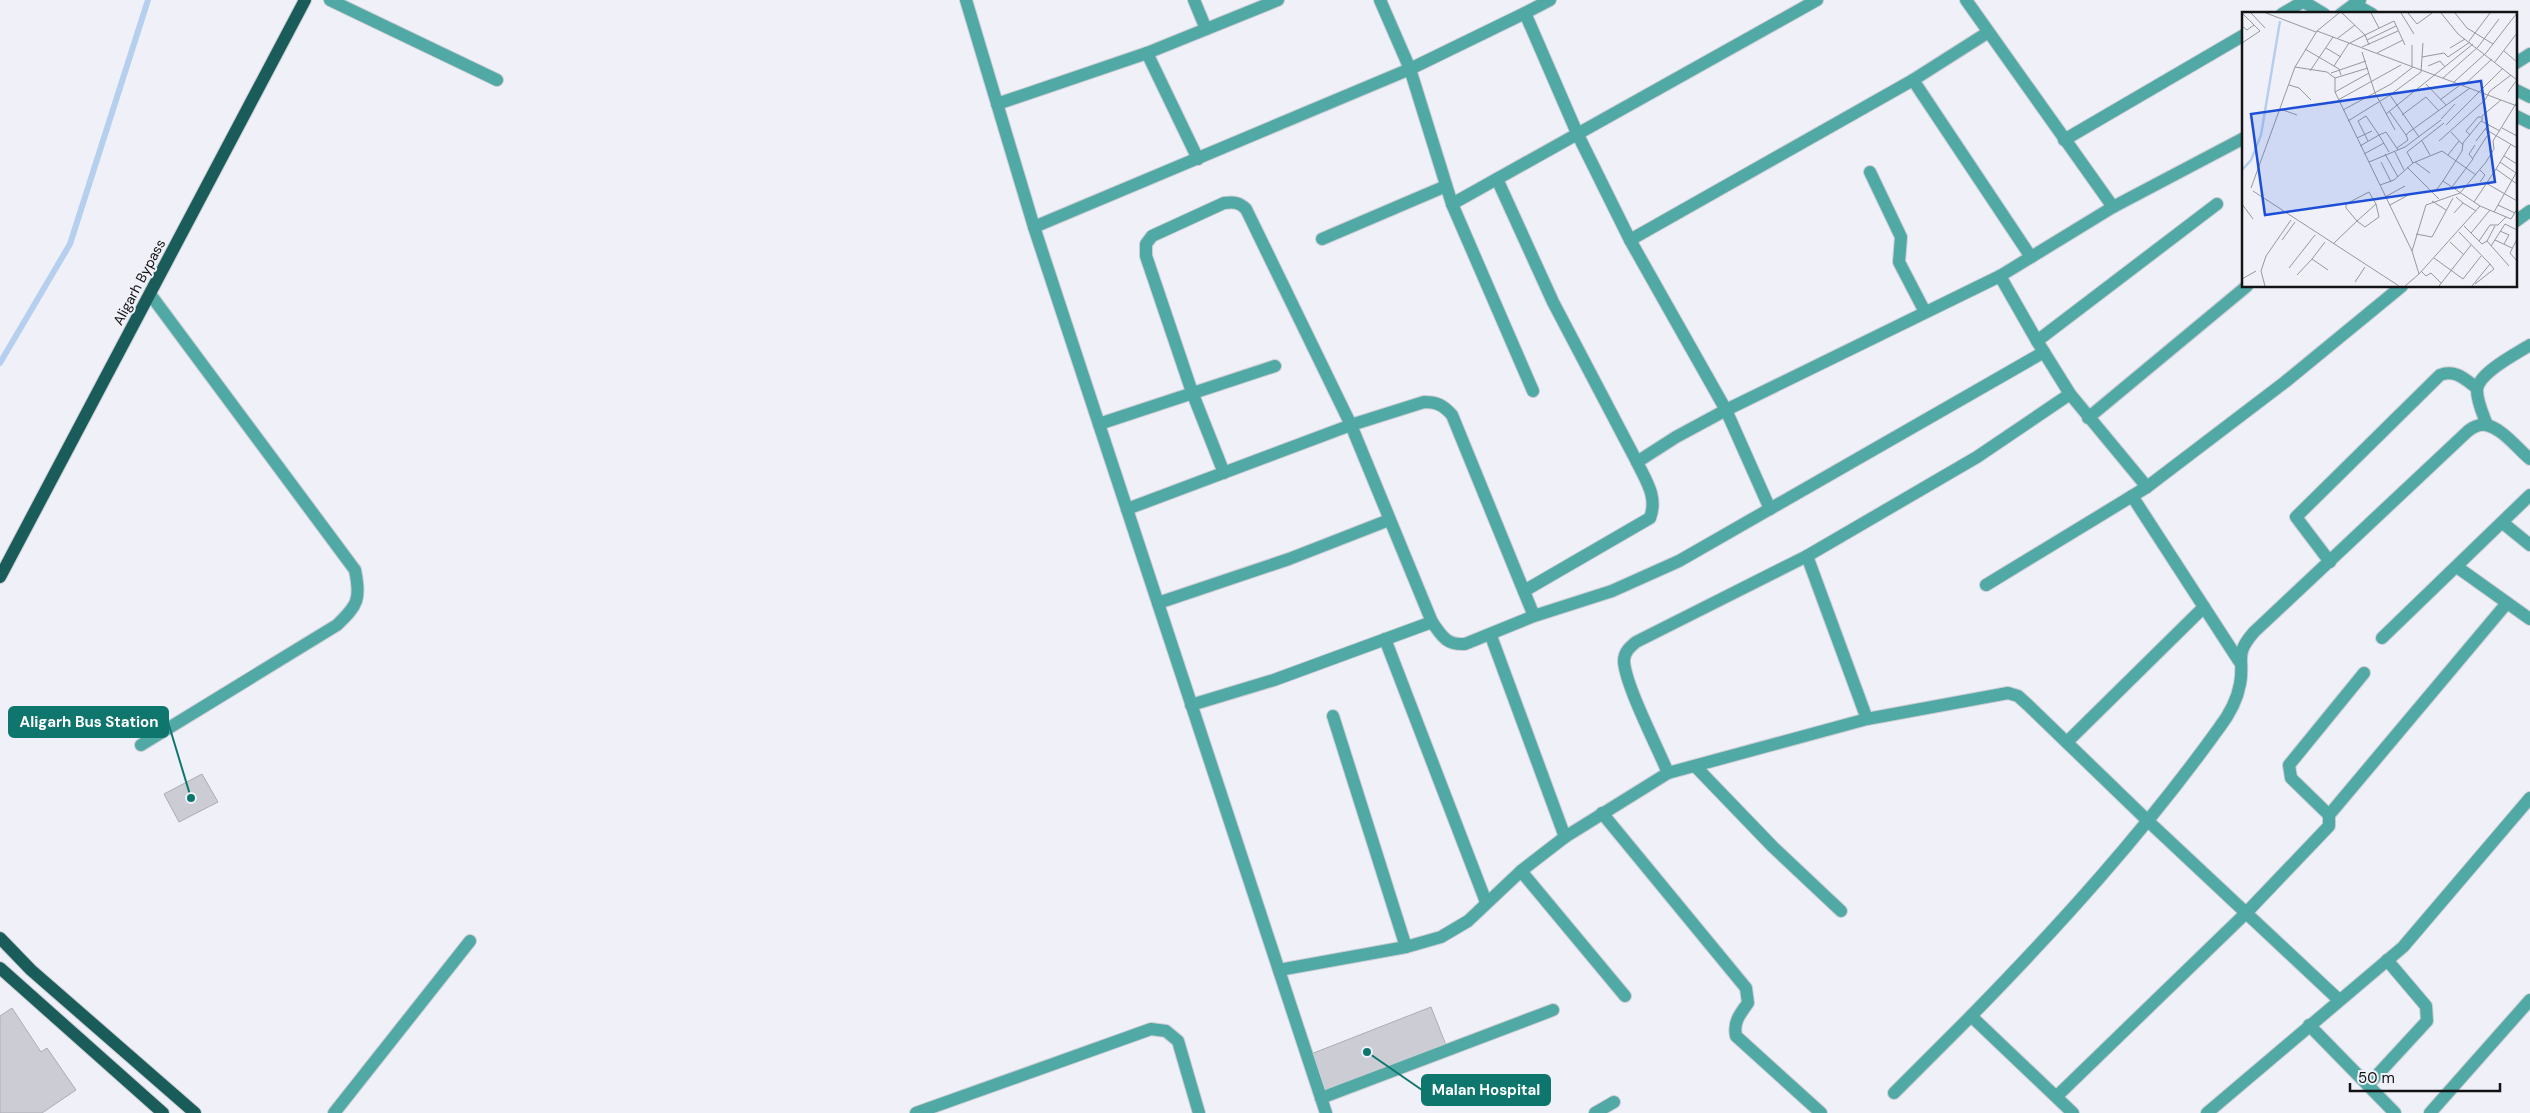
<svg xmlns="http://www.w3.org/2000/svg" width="2530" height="1113" viewBox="0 0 2530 1113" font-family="'DM Sans',sans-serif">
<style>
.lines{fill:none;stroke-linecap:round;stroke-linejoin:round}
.stream{stroke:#b7cfef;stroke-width:6}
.building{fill:#cbccd4;stroke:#acadb4}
.minor-casing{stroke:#cccdd4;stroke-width:14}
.major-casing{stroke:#cccdd4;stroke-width:14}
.minor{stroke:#51a9a5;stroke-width:12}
.major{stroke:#1a5c59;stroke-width:12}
.labels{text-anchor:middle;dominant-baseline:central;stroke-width:4;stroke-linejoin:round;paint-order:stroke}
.street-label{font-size:14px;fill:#121315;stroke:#f0f1f8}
.inset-river{fill:none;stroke:#b7cfef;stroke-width:2.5}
.inset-road{fill:none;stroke:#97989d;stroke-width:1}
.view{fill:#1d4ed8;fill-opacity:0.15;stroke:#1d4ed8;stroke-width:2.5}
.inset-edge{fill:none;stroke:#121315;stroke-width:2.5}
.leader{fill:none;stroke:#0f766e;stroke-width:2}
.callout-dot{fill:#0f766e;stroke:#f0f1f8;stroke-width:2}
.callout{fill:#0f766e;stroke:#0f766e;stroke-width:2}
.callout-label{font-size:15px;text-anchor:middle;font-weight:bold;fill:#fff}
</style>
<rect width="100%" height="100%" fill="#f0f1f8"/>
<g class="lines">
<polyline class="stream" points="0,363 70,244 148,0"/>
</g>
<g class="building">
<polygon points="202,774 218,802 179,822 164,794"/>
<polygon points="1431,1007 1446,1045 1325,1092 1311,1054"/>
<polygon points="12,1008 41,1052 47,1048 76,1090 42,1113 0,1113 0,1016"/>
</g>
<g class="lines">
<g class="minor-casing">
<g id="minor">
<polyline points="330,0 497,80"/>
<polyline points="966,0 1034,227 1326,1113"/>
<polyline points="1194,0 1206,29"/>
<polyline points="1380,0 1410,69 1452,204 1533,391"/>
<polyline points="1966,0 2113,207"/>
<polyline points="2301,0 2324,14"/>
<polyline points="2354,4 2372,14"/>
<polyline points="1525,13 1550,0"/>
<polyline points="2282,14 2304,1"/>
<polyline points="2341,14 2360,0"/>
<polyline points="1147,53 1198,159"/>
<polyline points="2516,63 2530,54"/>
<polyline points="1913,80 1987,33"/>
<polyline points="2516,90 2530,97"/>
<polyline points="997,104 1147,53 1278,0"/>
<polyline points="2516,116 2530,123"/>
<polyline points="2064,140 2244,35"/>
<polyline points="1870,172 1901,237 1899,262 1925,312"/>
<polyline points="1497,179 1553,302 1637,462"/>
<polyline points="1452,204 1817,0"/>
<polyline points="2516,221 2530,211"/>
<polyline points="1034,227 1410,69 1525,13 1577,133 1630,240 1726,410 1770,509"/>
<polyline points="1322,239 1446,186"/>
<polyline points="1630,240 1913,80 2031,257"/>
<polyline points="2000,276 2037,341 2070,394 2147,487"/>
<polyline points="2037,341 2217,204"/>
<polyline points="2088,418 2247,286"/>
<polyline points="1099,424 1275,366"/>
<path d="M2487,425C2483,414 2477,402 2477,390C2478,373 2516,354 2530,345"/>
<polyline points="2132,496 2239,661"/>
<path d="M1127,509L1351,425L1246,209C1239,202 1234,202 1224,203L1152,236L1146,244V256L1192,392L1224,473"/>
<polyline points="2503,523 2530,545"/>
<polyline points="1807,556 1867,719"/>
<path d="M2330,562L2296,517L2440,375C2455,369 2465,379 2477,388"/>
<polyline points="2457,567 2530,619"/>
<polyline points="1986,585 2147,487 2285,382 2402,286"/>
<path d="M1524,591L1650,518C1658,497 1646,481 1637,462L1676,437L1726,410L2000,276L2113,207L2244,138"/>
<polyline points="1158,603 1289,559 1389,520"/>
<path d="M1534,616L1452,415C1443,405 1437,402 1424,402L1351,425L1432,622C1442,636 1446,645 1465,644L1534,616L1612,591L1679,561L2044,352"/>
<polyline points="1491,636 1565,837"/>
<polyline points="2382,638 2530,495"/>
<polyline points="1385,639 1486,902"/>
<polyline points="1191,705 1274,680 1432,622"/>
<polyline points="1333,716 1406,947"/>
<polyline points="2067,742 2204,607"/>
<path d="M141,745L337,625C358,605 361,599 355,570L150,294"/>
<polyline points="1695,766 1773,847 1841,911"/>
<path d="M1668,773C1658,748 1625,685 1624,661C1624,652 1630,647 1636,642L1807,556L1977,457L2070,394"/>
<path d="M1602,813L1746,988L1748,1003C1740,1014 1733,1022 1736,1036L1821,1113"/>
<polyline points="2329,815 2507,603"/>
<polyline points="1521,871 1625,996"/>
<polyline points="1279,970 1406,947 1441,937 1468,921 1521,871 1565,837 1668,773 1867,719 2008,693 2018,696 2028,705 2148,821 2339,1000"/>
<path d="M1971,1016C2060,925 2145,831 2219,728C2229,715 2237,701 2240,684C2245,659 2233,656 2254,632L2468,431C2473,427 2480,424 2486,425C2502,428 2518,449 2530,459"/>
<polyline points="2309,1025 2395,1113"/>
<polyline points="2368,1085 2427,1021 2426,1006 2387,960"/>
<polyline points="1894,1093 1971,1016 2073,1113"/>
<polyline points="2057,1096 2246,913 2329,826 2329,815 2291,778 2289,765 2364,673"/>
<polyline points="1321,1098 1553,1010"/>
<polyline points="334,1113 470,941"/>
<polyline points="916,1113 1151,1029 1166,1031 1178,1041 1199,1113"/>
<polyline points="1595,1113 1614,1102"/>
<polyline points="2207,1113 2403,947 2530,798"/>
<polyline points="2430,1113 2530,1000"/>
</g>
</g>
<g class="major-casing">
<g id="major">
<polyline points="0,577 305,0"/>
<polyline points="0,938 31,970 195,1113"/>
<polyline points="0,968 163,1113"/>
</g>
</g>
<use href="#minor" class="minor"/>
<use href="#major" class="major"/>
</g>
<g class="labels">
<g class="street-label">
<text transform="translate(139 282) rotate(-62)">Aligarh Bypass</text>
</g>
</g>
<g transform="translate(2242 12)">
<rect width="275" height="275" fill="#f0f1f8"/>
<path class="inset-river" d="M0,158L9,148L19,123L38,9"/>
<path class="inset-road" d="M0,1L18,19L0,31M9,1L23,16M24,1L74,20M100,1L123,23L152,9L163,33M129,1L137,16M159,1L172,22M166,1L175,12L190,1M199,1L216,22L275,68L266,80M213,1L225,16L251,32M0,14L5,18L12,13M75,19L275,94M96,26L113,13M125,28L154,14M227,29L248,1M108,31L123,23L127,33M170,33V54M120,35L156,19M84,36L99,45M208,36L223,27M63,37L97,57L99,63M262,39L275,50M120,40L133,81L153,118M135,41L161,28M180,45L202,41L206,45L228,30M253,50L275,21M92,54L107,31M186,54L198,49L203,55M53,55L85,60L93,66V80L170,239L177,262L163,274M68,59L91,25M89,61L124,49M93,66L126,56M201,66L236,35L257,7M212,70L244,41L275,1M184,72L204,93M47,73L57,76L69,88M221,74L250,47M93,80L127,61M148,83L179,60L181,31M96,88L159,53M198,88L218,73M38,97L55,103M101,98L149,72L171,55M147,99L164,123M144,102L231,32M160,103L184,85L197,99M199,107L213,92M106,109L148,83L177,125M240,109V104L259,88M204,113L261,56M260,116L275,124M243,117L275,136M209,120L221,133M228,123L224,119L236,105H239M115,126L130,119M180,129L188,143M197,129L243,88L248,79L269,63M234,129L247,112M118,134L137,123L124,104L116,109L126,129M155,136L166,128L164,123L167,120L228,76M147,140L137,123L144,120L156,138M153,140L162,158M122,142L142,131M143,142L156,165M206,143L217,129M262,144L275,152M231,146L245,124M127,150L163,135L199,108M139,150L149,170M173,150L188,161M258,150L274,161M171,151L165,140L202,111M165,155L197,187M254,157L269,132M201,169L220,139L221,131L239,109L258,119M238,170L243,163L238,158M244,171L275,189M138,173L152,168L171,151L200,139L234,163M210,175L231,147L227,142L233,133M9,176L53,55L75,19L97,1M195,177L201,169L238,194L269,207L275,197M11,179L157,274M143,185L163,174M190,189L204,198M232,190L254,157L275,172M221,191L234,199M0,192L11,207M148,193L170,181M256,193L274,161M252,200L256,193L273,201M212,201L221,191L214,185M222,214L240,232L245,229L267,254M258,219L267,223L262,232M217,220L248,252L230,274M229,221L248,198M174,222L190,225L211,186M275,227L268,241L275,249M40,228L53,210M253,228L270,236M237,229L248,213H256L264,205M245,229L253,214M83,230L70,247L86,258M208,230L222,243M91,232L115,209L134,192L127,180L104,192V196L115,209L123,215L137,205L134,192M249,234L263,212L275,218M170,239L184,193L218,181L244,150L252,137L251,129L275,90M192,246L221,267L239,244M47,256L73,223M179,259L184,264L189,261L199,271M177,262L238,194M55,263L70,247M0,267L14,259M113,270L123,255M233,272L252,257L248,252M23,274L19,259L24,244L49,208M197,274L229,233"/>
<path class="view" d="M239,69L253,170L23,203L9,102Z"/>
<rect width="275" height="275" class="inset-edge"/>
</g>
<path class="leader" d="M191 798L168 722M1367 1052L1422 1090"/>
<g class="callout-dot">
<circle cx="191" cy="798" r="5"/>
<circle cx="1367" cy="1052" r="5"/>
</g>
<g class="callout">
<rect x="9" y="707" width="159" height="30" rx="5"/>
<rect x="1422" y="1075" width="128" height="30" rx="5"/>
</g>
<g class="callout-label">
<text x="89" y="727">Aligarh Bus Station</text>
<text x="1486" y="1095">Malan Hospital</text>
</g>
<path d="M2350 1083v8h150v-8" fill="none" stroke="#121315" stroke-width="2.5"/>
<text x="2358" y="1083" font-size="15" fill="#121315" stroke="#f0f1f8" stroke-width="4" paint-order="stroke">50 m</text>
</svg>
